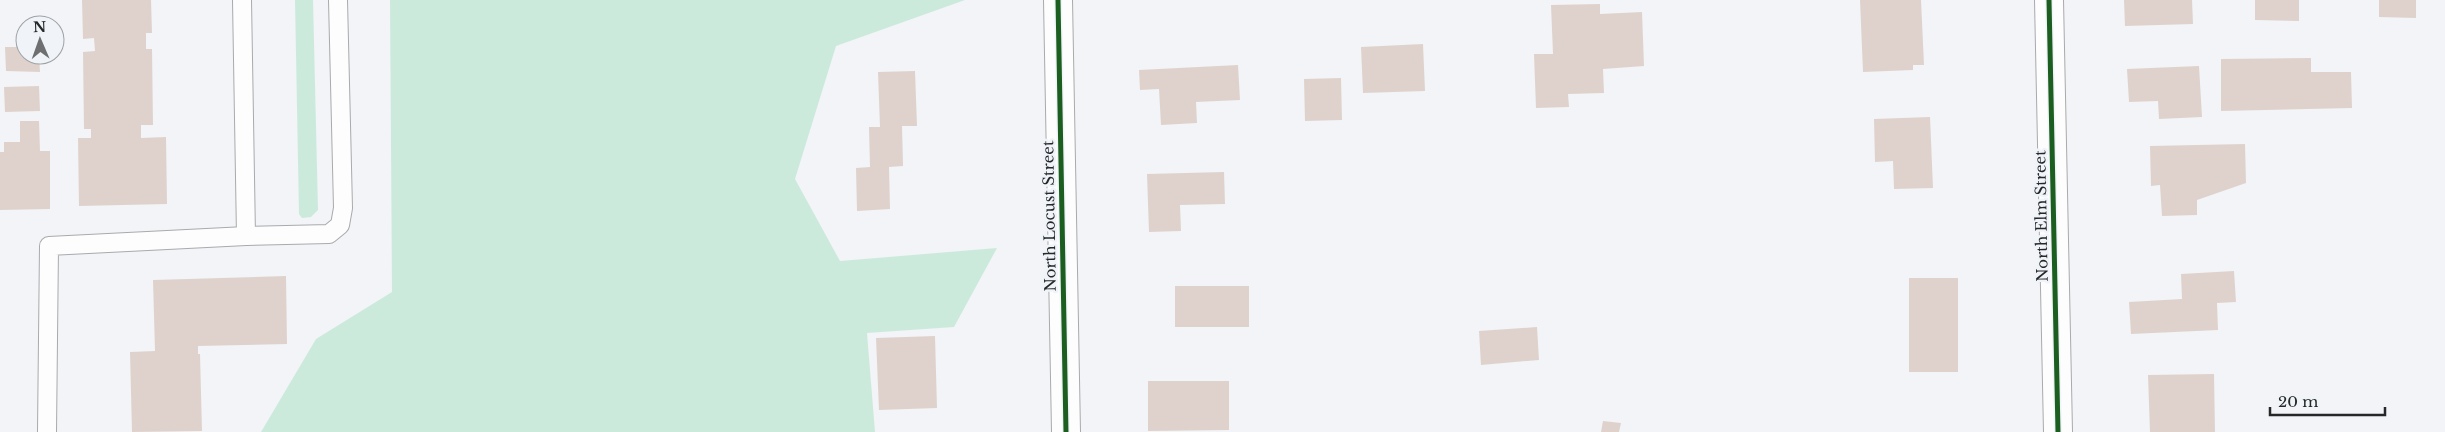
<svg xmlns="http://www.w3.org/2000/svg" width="2445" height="432" viewBox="0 0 2445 432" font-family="'Libre Baskerville',serif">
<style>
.green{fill:#cceadc}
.building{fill:#dfd2cc}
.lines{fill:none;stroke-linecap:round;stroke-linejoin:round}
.service-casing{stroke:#a9aaac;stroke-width:20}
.minor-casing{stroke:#a9aaac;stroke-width:30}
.service{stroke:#fdfdfe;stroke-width:18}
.minor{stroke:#fdfdfe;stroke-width:28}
.cycleway-casing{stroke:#f0f4f9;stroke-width:8}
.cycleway{stroke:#1b5e20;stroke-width:5}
.labels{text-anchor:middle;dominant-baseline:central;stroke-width:5;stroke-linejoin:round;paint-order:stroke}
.street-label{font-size:15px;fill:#252728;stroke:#f0f4f9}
</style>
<rect width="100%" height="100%" fill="#f2f4f7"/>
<g class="green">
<polygon points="295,0 313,0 318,210 311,217 302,218 299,214"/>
<polygon points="390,0 965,0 836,46 795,179 840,261 997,248 954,327 867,333 875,432 261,432 316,339 392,292"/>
</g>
<g class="building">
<polygon points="82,0 151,0 152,33 146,33 146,49 152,49 153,125 141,125 141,138 166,137 167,204 79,206 78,138 91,138 91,129 84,129 83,52 95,51 94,38 83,39"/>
<polygon points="1860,0 1921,0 1924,65 1913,65 1913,70 1863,72"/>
<polygon points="2124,0 2192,0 2193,24 2125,26"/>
<polygon points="2255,0 2299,0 2299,21 2255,20"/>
<polygon points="2379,0 2416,0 2416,18 2379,17"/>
<polygon points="1600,4 1600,14 1642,12 1644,66 1603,69 1604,93 1568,94 1569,107 1536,108 1534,54 1553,54 1551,5"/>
<polygon points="1423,44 1425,91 1363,93 1361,47"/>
<polygon points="5,47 25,47 25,55 39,55 40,72 6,71"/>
<polygon points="2311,58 2311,72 2351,72 2352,108 2221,111 2221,59"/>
<polygon points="1238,65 1240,100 1196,102 1197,123 1161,125 1159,89 1140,90 1139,70"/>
<polygon points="2199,66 2202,117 2159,119 2158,101 2129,102 2127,69"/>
<polygon points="915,71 917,126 902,126 903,166 889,167 890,209 857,211 856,168 870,167 869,127 880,127 878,72"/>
<polygon points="1341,78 1342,120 1305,121 1304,79"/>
<polygon points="39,86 40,111 5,112 4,87"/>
<polygon points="1930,117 1933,188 1894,189 1893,161 1875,162 1874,119"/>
<polygon points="20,121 39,121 40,151 50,151 50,209 0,210 0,152 4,152 4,142 20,142"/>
<polygon points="2245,144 2246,183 2197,200 2197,215 2162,216 2160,185 2151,186 2150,146"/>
<polygon points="1224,172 1225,204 1180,205 1181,231 1149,232 1147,174"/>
<polygon points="2234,271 2236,302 2217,303 2218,330 2131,334 2129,302 2182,299 2181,274"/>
<polygon points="286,276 287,344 198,346 198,354 200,354 202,431 132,432 130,352 155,351 153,280"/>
<rect x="1909" y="278" width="49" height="94"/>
<rect x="1175" y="286" width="74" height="41"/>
<polygon points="1537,327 1539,360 1481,365 1479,331"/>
<polygon points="935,336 937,408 879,410 876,338"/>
<polygon points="2214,374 2215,432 2150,432 2148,375"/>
<polygon points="1148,381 1229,381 1229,430 1148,431"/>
<polygon points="1603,421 1621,423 1619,432 1601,432"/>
</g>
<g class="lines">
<g class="service-casing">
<g id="service">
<polyline points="246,236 329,234 340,225 343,208 338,0"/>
<polyline points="47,432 49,246 246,236 242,0"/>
</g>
</g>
<g class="minor-casing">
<g id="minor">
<polyline points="1058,0 1066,432"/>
<polyline points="2049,0 2058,432"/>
</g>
</g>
<use href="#service" class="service"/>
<use href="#minor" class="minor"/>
<g class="cycleway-casing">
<g id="cycleway">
<polyline points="1058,0 1066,432"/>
<polyline points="2049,0 2058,432"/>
</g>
</g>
<use href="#cycleway" class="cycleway"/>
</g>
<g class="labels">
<g class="street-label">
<text transform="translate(1049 216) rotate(-91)">North Locust Street</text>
<text transform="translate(2041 216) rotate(-91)">North Elm Street</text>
</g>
</g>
<g transform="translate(40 40) rotate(358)"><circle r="24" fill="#f0f4f9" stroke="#9fa2a5"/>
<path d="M0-4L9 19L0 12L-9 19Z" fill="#6d6f70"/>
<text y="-8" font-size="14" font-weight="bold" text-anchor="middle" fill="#252728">N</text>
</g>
<path d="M2270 407v8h115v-8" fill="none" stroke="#252728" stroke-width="2.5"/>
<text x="2278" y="407" font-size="15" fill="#252728" stroke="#f0f4f9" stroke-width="4" paint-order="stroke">20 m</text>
</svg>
